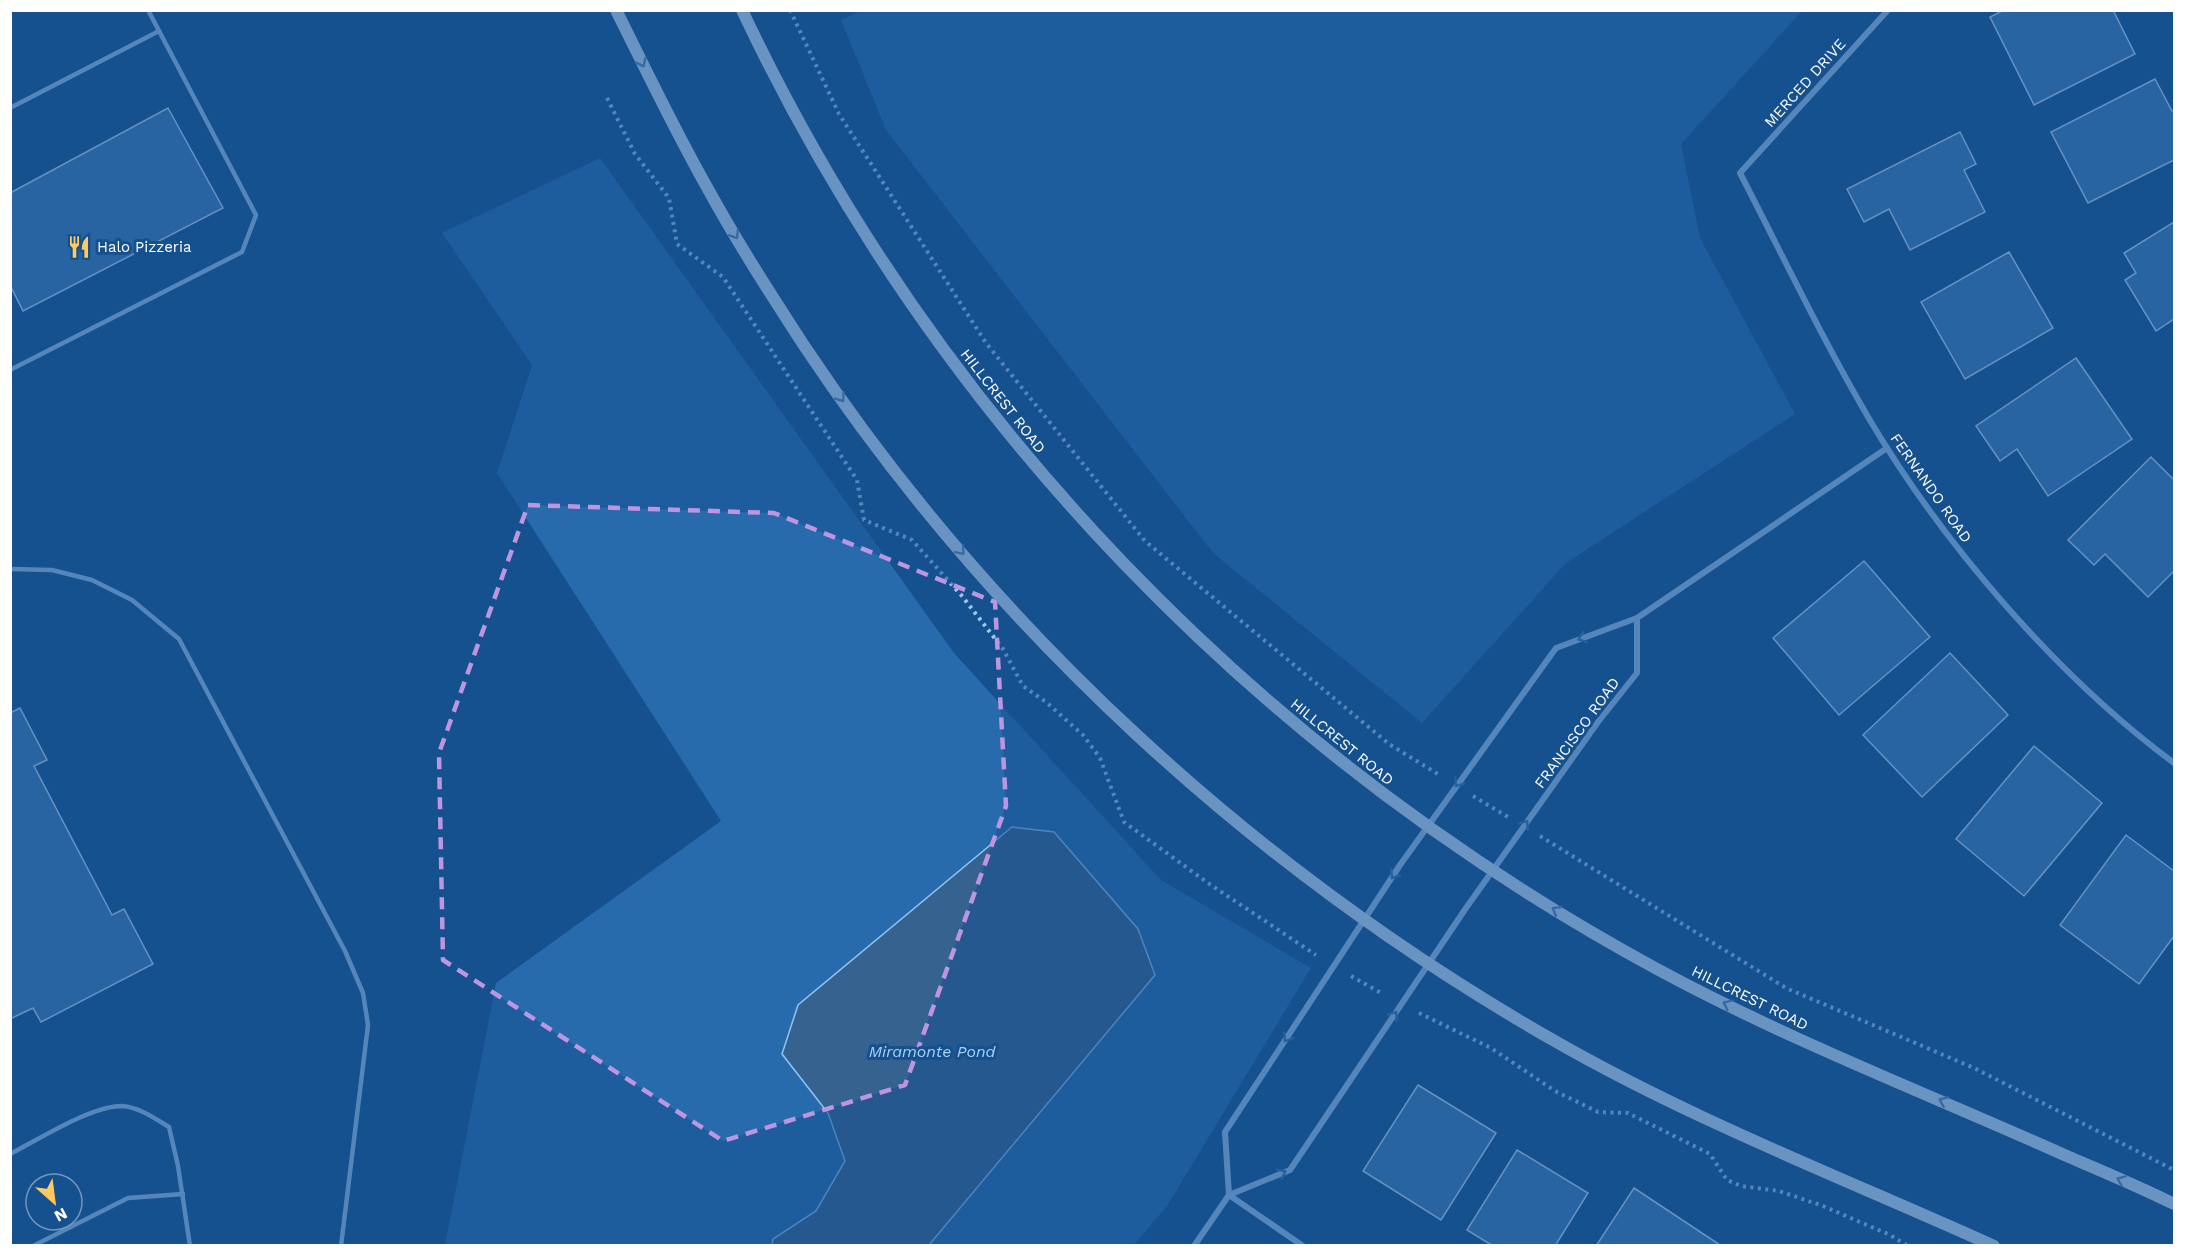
<svg xmlns="http://www.w3.org/2000/svg" width="2185" height="1256" viewBox="0 0 2185 1256" font-family="'Work Sans',sans-serif">
<style>
.green{fill:#276bad}
.water{fill:#36628f;stroke:#93c4f3;stroke-width:1.5}
.building{fill:#427db9;stroke:#c7e1fc;stroke-width:1.5}
.lines{fill:none;stroke-linecap:round;stroke-linejoin:round}
.path{stroke:#a1c8f0;stroke-width:4;stroke-dasharray:3 4.5;stroke-linecap:butt}
.lane{stroke:#a1c8f0;stroke-width:4.5}
.street{stroke:#a1c8f0;stroke-width:6}
.secondary{stroke:#cfe4fb;stroke-width:12}
.oneway{stroke:#5f8bba}
.oneway2{stroke:#3f74ac}
.marked{fill:none;stroke:#bd96df;stroke-width:4.5;stroke-dasharray:12 8;stroke-linejoin:round}
.labels{text-anchor:middle;dominant-baseline:central;stroke-width:6;stroke-linejoin:round;paint-order:stroke}
.street-label{font-size:15px;fill:#fff;stroke:#15508f}
.poi-label{font-size:15px;fill:#fff;stroke:#15508f;text-anchor:start}
.water-label{font-size:16px;font-style:italic;fill:#acd2f7;stroke:#15508f}
</style>
<rect width="100%" height="100%" fill="#15508f"/>
<g class="green">
<polygon points="860,11 1802,11 1681,144 1700,238 1795,414 1566,563 1422,723 1213,553 886,130 841,20"/>
<polygon points="600,158 954,653 1161,880 1311,968 1167,1206 1134,1245 445,1245 496,983 721,821 497,473 532,365 442,233"/>
</g>
<polygon class="water" points="1012,827 1054,832 1138,929 1155,975 929,1245 772,1245 773,1239 816,1211 845,1161 828,1113 782,1054 798,1005"/>
<g class="building">
<polygon points="2004,10 2113,10 2135,54 2034,105 1990,17"/>
<polygon points="2155,79 2172,111 2174,111 2174,160 2088,203 2051,132"/>
<polygon points="168,108 223,208 23,311 10,285 10,193"/>
<polygon points="1960,132 1976,164 1964,170 1985,212 1910,250 1889,209 1864,222 1847,189"/>
<polygon points="2174,222 2174,319 2156,331 2125,280 2136,273 2124,253"/>
<polygon points="2009,252 2053,328 1965,379 1921,302"/>
<polygon points="2076,358 2132,439 2048,496 2017,449 2000,461 1976,426"/>
<polygon points="2151,457 2174,480 2174,571 2148,597 2105,554 2094,565 2068,540"/>
<polygon points="1864,561 1930,637 1839,715 1773,638"/>
<polygon points="1950,653 2008,715 1922,797 1863,735"/>
<polygon points="20,708 47,760 34,766 112,915 124,909 153,964 41,1022 33,1008 10,1019 10,713"/>
<polygon points="2034,746 2102,803 2024,896 1956,839"/>
<polygon points="2126,835 2174,871 2174,936 2139,984 2060,925"/>
<polygon points="1418,1085 1496,1133 1441,1220 1363,1171"/>
<polygon points="1517,1150 1588,1193 1555,1246 1493,1246 1467,1230"/>
<polygon points="1634,1188 1720,1245 1720,1246 1596,1246"/>
</g>
<g class="lines">
<g class="path">
<polyline points="790,10 839,114 986,343 1145,541 1389,744 1441,776"/>
<polyline points="607,98 635,154 669,198 677,244 723,277 857,480 864,520 912,540 962,596 1003,649 1023,686 1046,702 1083,735 1100,758 1124,822 1208,883 1316,955"/>
<polyline points="1473,796 1508,817"/>
<polyline points="1540,836 1786,988 1974,1068 2174,1170"/>
<polyline points="1351,976 1383,994"/>
<polyline points="1419,1013 1491,1048 1555,1091 1598,1112 1628,1113 1710,1154 1727,1180 1741,1186 1779,1191 1823,1206 1890,1235 1908,1246"/>
</g>
<g class="lane">
<polyline points="10,108 159,31"/>
<polyline points="10,370 242,252 256,215 148,10"/>
<polyline points="10,569 52,570 92,580 132,600 179,639 345,951 363,993 368,1025 341,1246"/>
<path d="M10,1154C40,1139 90,1106 122,1106C139,1107 156,1119 169,1127L178,1166L190,1246"/>
<polyline points="33,1246 128,1198 183,1194"/>
</g>
<g class="street">
<path d="M1888,10L1740,173C1783,256 1823,341 1871,422C1945,546 2058,677 2174,763"/>
<polyline points="1229,1195 1225,1132 1400,865 1556,648 1637,618 1887,448"/>
<polyline points="1229,1195 1303,1246"/>
<polyline points="1194,1246 1229,1195 1290,1170 1466,908 1598,722 1637,673 1637,618"/>
</g>
<g class="secondary">
<path d="M616,10C646,70 675,131 708,189C737,242 770,293 803,344C993,630 1255,870 1553,1040C1694,1121 1846,1179 1994,1246"/>
<path d="M742,10C936,421 1259,753 1657,969C1790,1041 1931,1095 2069,1157C2104,1172 2140,1187 2174,1204"/>
</g>
</g>
<defs><path id="oneway-chevron" d="M-2-3.5L2.5 0L-2 3.5" fill="none" stroke-width="1.6" stroke-linecap="round" stroke-linejoin="round" transform="scale(1.5)"/></defs>
<g class="oneway">
<use href="#oneway-chevron" transform="translate(642 63) rotate(64)"/>
<use href="#oneway-chevron" transform="translate(735 235) rotate(59)"/>
<use href="#oneway-chevron" transform="translate(841 398) rotate(55)"/>
<use href="#oneway-chevron" transform="translate(961 551) rotate(50)"/>
<use href="#oneway-chevron" transform="translate(1556 910) rotate(-149)"/>
<use href="#oneway-chevron" transform="translate(1727 1004) rotate(-154)"/>
<use href="#oneway-chevron" transform="translate(1943 1101) rotate(-157)"/>
<use href="#oneway-chevron" transform="translate(2121 1180) rotate(-157)"/>
</g>
<g class="oneway2">
<use href="#oneway-chevron" transform="translate(1582 638) rotate(160)"/>
<use href="#oneway-chevron" transform="translate(1458 783) rotate(125)"/>
<use href="#oneway-chevron" transform="translate(1525 824) rotate(-55)"/>
<use href="#oneway-chevron" transform="translate(1394 875) rotate(124)"/>
<use href="#oneway-chevron" transform="translate(1394 1015) rotate(-56)"/>
<use href="#oneway-chevron" transform="translate(1287 1038) rotate(123)"/>
<use href="#oneway-chevron" transform="translate(1282 1173) rotate(-27)"/>
</g>
<path d="M0 0H2185V1256H0ZM528,505L774,513L995,602L1006,806L905,1085L723,1141L443,960L439,753Z" fill="#15508f" fill-opacity=".55" fill-rule="evenodd"/>
<path class="marked" d="M528,505L774,513L995,602L1006,806L905,1085L723,1141L443,960L439,753Z"/>
<defs>
<g id="restaurant-bare" transform="scale(1.8)"><path d="M-5-6h1v4h1v-4h1v4h1v-4h1v5L-1.5 .5V6h-2V.5L-5-1ZM5-6V6H3V1.5H1.5Q1.5-4 5-6Z" fill="#ffc960" stroke="#15508f" stroke-width="2.5" paint-order="stroke"/></g>
</defs>
<g fill-rule="evenodd">
<use href="#restaurant-bare" x="79" y="247"/>
</g>
<g class="labels">
<g class="street-label">
<text transform="translate(1805 83) rotate(-48)">MERCED DRIVE</text>
<text transform="translate(1003 401) rotate(52)">HILLCREST ROAD</text>
<text transform="translate(1931 488) rotate(55)">FERNANDO ROAD</text>
<text transform="translate(1577 733) rotate(-54)">FRANCISCO ROAD</text>
<text transform="translate(1342 742) rotate(39)">HILLCREST ROAD</text>
<text transform="translate(1750 998) rotate(26)">HILLCREST ROAD</text>
</g>
<g class="poi-label">
<text x="97" y="247">Halo Pizzeria</text>
</g>
<g class="water-label">
<text x="932" y="1051">Miramonte Pond</text>
</g>
</g>
<rect width="2185" height="1256" fill="none" stroke="#ffffff" stroke-width="24"/>
<g transform="translate(54 1202) rotate(152)"><circle r="28" fill="#15508f" stroke="#7396bc" stroke-width="1.5"/>
<path d="M0-4.5L10 22L0 15L-10 22Z" fill="#ffc960"/>
<text y="-9" font-size="16" font-weight="bold" text-anchor="middle" fill="#ffffff">N</text>
</g>
</svg>
